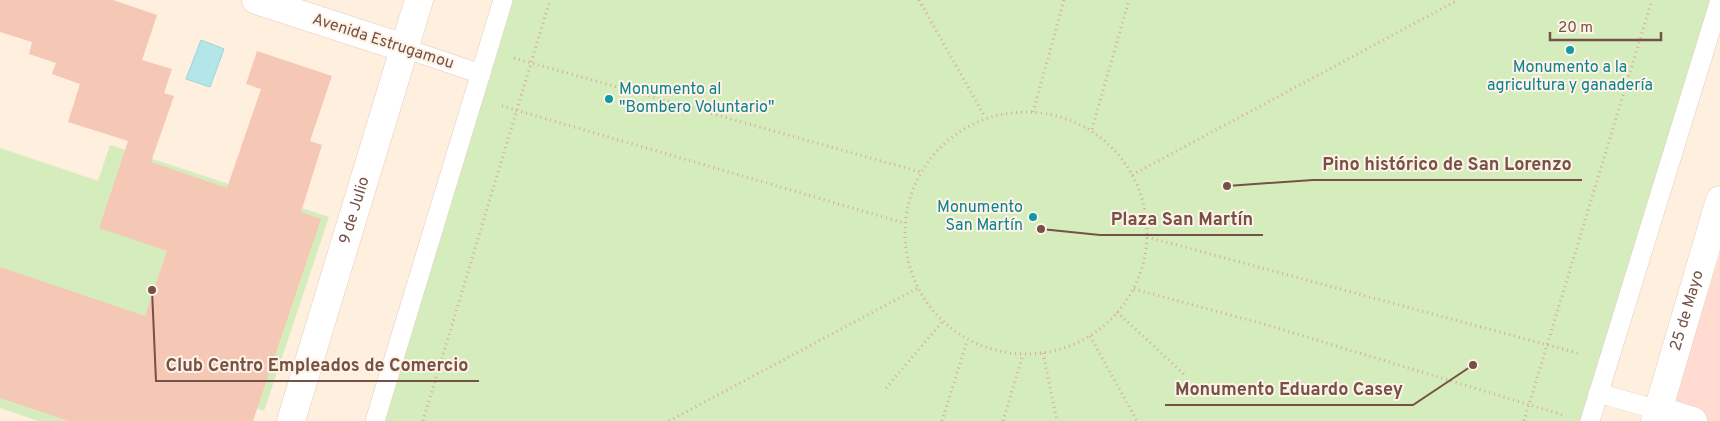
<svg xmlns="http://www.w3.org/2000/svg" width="1720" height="421" viewBox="0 0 1720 421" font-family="Overpass,sans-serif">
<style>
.commercial{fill:#ffdbd2}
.green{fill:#d5ecbd}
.water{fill:#b3e6e8;stroke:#98d7db}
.building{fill:#f5c8b5}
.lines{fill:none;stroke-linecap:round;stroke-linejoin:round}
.lane-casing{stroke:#e4ccbe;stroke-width:20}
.secondary-casing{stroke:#eaccba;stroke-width:29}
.path{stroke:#daab98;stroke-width:3;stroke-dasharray:1 4;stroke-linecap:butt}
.lane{stroke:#fff;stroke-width:19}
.secondary{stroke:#fff;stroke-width:28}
.culture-dot{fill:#0f9aa8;stroke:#fff3e7;stroke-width:2}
.labels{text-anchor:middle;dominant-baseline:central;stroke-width:4;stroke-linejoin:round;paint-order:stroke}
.street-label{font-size:16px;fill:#765145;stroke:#fff3e7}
.culture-label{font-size:16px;fill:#0d838f;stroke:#fff3e7}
.leader{fill:none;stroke:#765145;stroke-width:2}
.callout-dot{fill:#765145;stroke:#fff3e7;stroke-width:2}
.callout-label{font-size:18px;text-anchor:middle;font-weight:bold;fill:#765145;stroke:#fff3e7;stroke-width:4;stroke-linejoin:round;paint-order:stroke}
</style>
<rect width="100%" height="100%" fill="#feefdf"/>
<polygon class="commercial" points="1720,254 1720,421 1668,421"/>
<g class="green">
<polygon points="503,0 1720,0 1590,421 375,421"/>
<polygon points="110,145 329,217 264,411 119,362 98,421 38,421 0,408 0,148 98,181"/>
</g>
<polygon class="water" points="201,40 224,49 210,87 186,79"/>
<polygon class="building" points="0,0 113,0 157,15 142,60 172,69 164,93 174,96 151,162 227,188 261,89 246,84 257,51 332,76 310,141 322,145 301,212 321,219 253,421 69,421 0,398 0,267 145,316 167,251 99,228 128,141 68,122 80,84 52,74 56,63 29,54 32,42 0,32"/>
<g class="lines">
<g class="lane-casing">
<g id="lane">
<polyline points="404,48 481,74"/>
<polyline points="1598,393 1658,410"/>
<polyline points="375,421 503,0"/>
<polyline points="1590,421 1720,0"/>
</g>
</g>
<g class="secondary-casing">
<g id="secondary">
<polyline points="256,0 404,48"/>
<polyline points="1658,410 1693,421"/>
<path id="s1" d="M291,421L419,0"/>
<path id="s2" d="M1655,421L1720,200"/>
</g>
</g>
<g class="path">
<polyline points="919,0 985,117"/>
<polyline points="514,58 920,172"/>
<polyline points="502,106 904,223"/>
<circle cx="1026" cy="233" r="121"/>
<polyline points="1033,112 1064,0"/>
<polyline points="1092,129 1129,0"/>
<polyline points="1132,175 1458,0"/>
<polyline points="1147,237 1581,354"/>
<polyline points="1134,289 1267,325 1563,415"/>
<polyline points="1117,312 1185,375"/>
<polyline points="1090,336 1137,421"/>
<polyline points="1043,353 1057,421"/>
<polyline points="886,388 943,321"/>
<polyline points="423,421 550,0"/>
<polyline points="669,421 918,288"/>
<polyline points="942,421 967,341"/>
<polyline points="1003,421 1023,354"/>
<polyline points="1524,421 1652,0"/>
</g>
<use href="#lane" class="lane"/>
<use href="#secondary" class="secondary"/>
</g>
<g class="culture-dot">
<circle cx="1570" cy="50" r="5"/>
<circle cx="609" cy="99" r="5"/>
<circle cx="1033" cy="217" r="5"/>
</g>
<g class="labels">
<g class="street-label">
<text transform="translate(383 42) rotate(18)">Avenida Estrugamou</text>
<text stroke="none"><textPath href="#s1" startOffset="220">9 de Julio</textPath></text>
<text stroke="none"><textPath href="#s2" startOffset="115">25 de Mayo</textPath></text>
</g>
<g class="culture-label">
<text x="1570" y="68">Monumento a la<tspan x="1570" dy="18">agricultura y ganadería</tspan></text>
<text x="619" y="90" text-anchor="start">Monumento al<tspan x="619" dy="18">"Bombero Voluntario"</tspan></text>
<text x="1023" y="208" text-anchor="end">Monumento<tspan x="1023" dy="18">San Martín</tspan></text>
</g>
</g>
<path class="leader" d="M1227 186L1313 180H1582M1041 229L1100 235H1263M152 290L156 381H479M1473 365L1413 405H1165"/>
<g class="callout-dot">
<circle cx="1227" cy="186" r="5"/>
<circle cx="1041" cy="229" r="5"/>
<circle cx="152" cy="290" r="5"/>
<circle cx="1473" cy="365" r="5"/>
</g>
<g class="callout-label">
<text x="1447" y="170">Pino histórico de San Lorenzo</text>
<text x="1182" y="225">Plaza San Martín</text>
<text x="317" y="371">Club Centro Empleados de Comercio</text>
<text x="1289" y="395">Monumento Eduardo Casey</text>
</g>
<path d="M1550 32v8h111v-8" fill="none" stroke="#765145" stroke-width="2.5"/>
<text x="1558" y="32" font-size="15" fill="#765145" stroke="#fff3e7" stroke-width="4" paint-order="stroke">20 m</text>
</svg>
